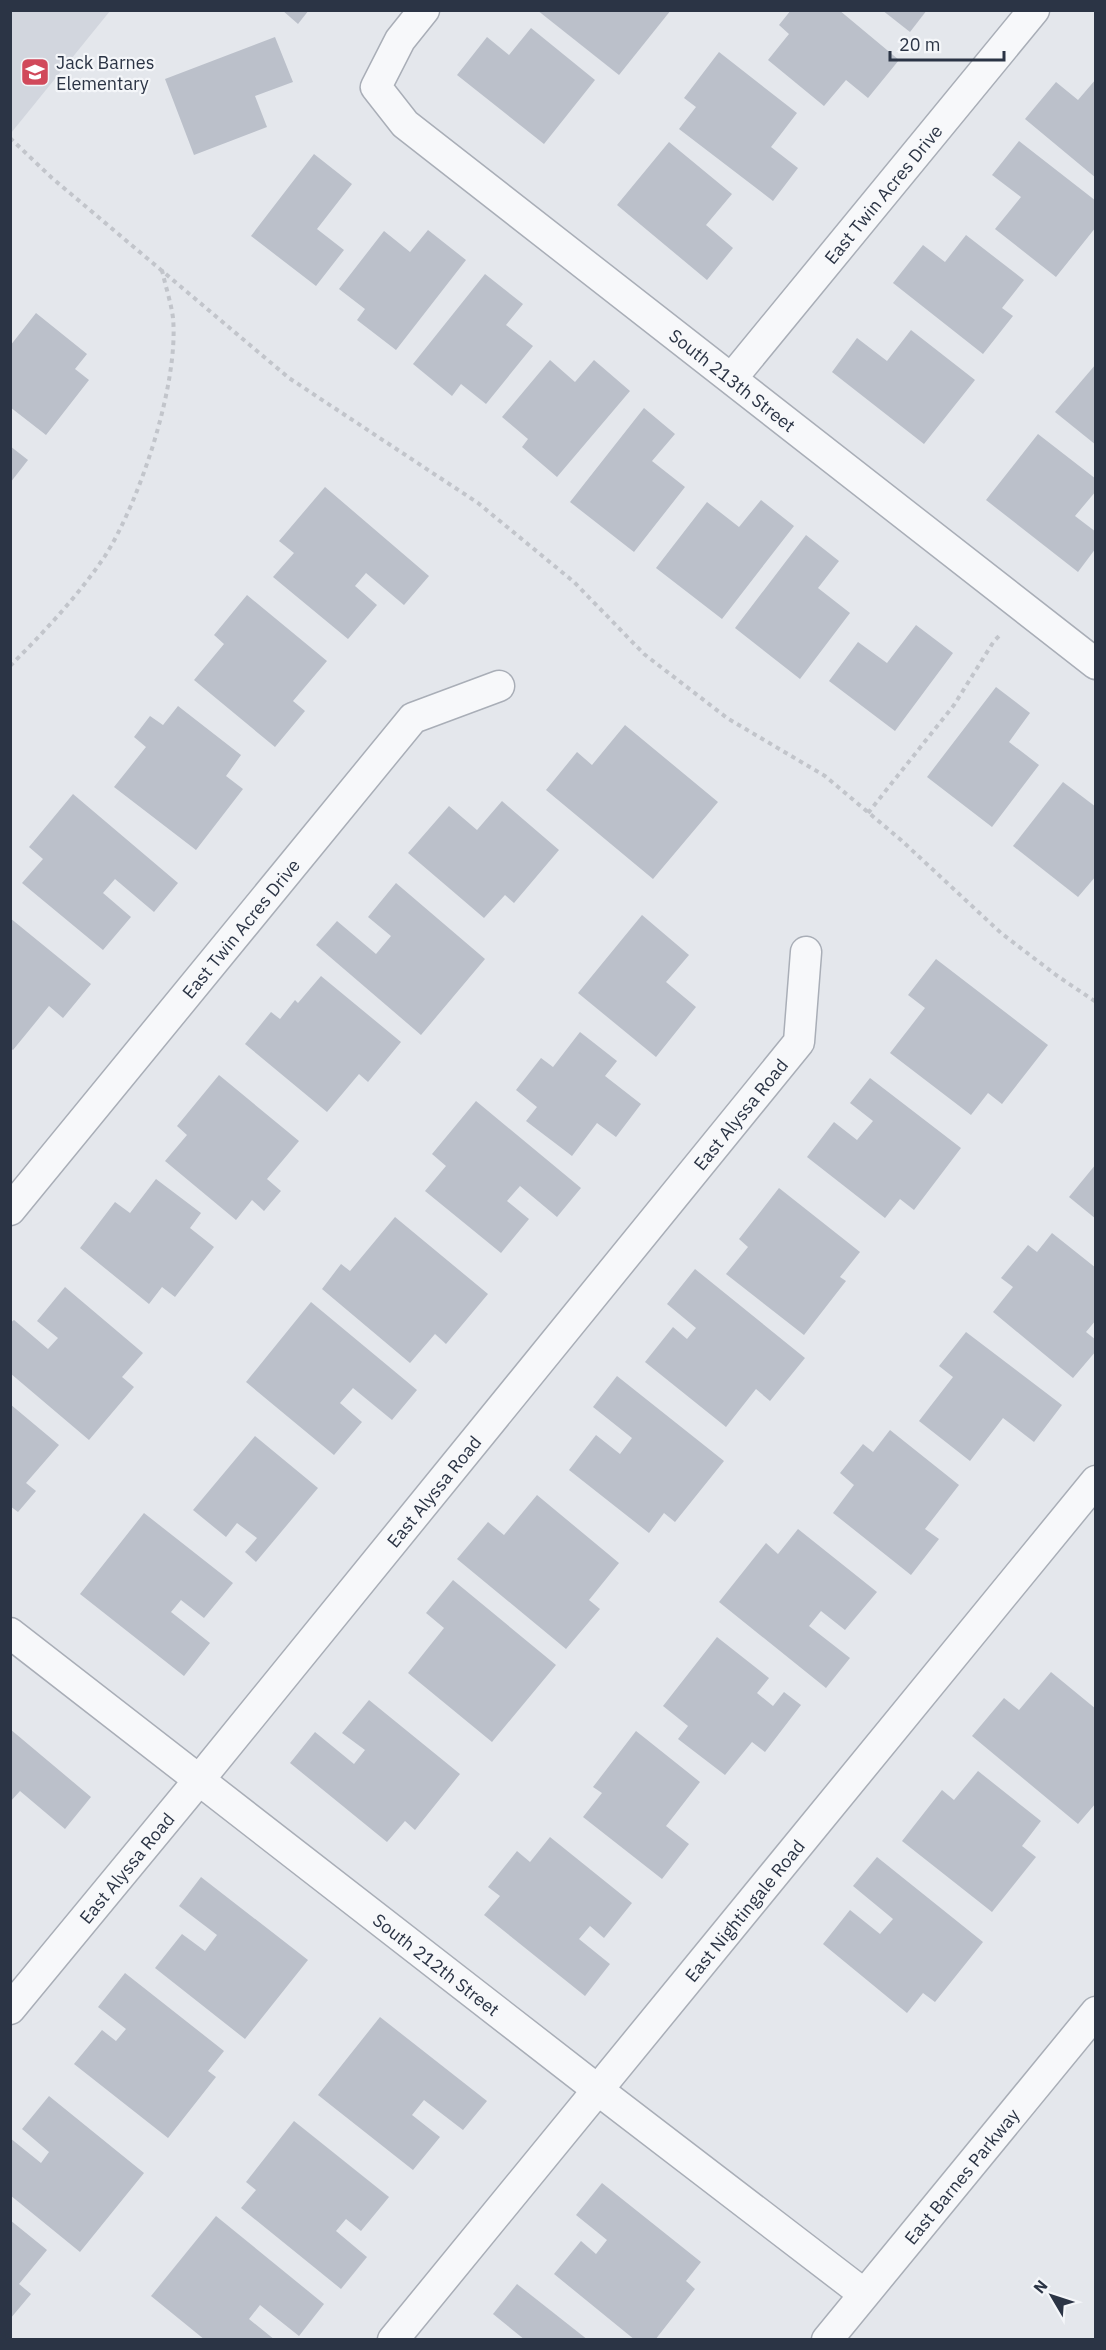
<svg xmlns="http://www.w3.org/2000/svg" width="1106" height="2350" viewBox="0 0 1106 2350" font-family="'IBM Plex Sans',sans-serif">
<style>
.built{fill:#d2d6de}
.building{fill:#bbc0ca}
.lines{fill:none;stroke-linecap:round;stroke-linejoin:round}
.minor-casing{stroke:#a9aeb7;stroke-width:33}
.path{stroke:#c2c5cb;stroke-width:4;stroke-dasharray:4.5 4.5;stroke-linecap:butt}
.minor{stroke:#f7f8fa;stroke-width:30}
.labels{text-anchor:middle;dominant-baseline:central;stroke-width:4.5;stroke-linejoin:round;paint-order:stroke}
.poi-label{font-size:18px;fill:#2b3445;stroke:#f4f6f9;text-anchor:start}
.street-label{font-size:18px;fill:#2b3445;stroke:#f4f6f9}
</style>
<rect width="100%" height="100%" fill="#e4e7ec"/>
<polygon class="built" points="11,10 110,11 11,133 10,11"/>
<g class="building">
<polygon points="282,10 309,10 298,24"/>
<polygon points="537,10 671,10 619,75"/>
<polygon points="791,10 839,10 899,60 868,98 846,80 824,106 768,60 789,34 779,25"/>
<polygon points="882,10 927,10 910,32"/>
<polygon points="531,28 595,80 544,144 457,75 487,37 509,55"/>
<polygon points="275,37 293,82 255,96 267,127 194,155 165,79"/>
<polygon points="719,52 797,113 771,147 798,168 773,201 679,129 696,107 684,98"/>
<polygon points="1096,79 1096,178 1025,119 1056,82 1078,100"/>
<polygon points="1019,141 1096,201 1096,227 1056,277 995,229 1021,197 992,175"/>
<polygon points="669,142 732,194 706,225 733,248 707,280 617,205"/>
<polygon points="314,154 352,184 317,229 344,250 316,286 251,236"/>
<polygon points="428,230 466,260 396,350 357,320 365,309 339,289 384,231 410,252"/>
<polygon points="966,235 1024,280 1002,308 1013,316 983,354 893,283 923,245 945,262"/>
<polygon points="485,274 523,304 506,325 533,346 486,404 461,384 452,396 413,364"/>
<polygon points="36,313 87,354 75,369 89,380 46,435 10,407 10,346"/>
<polygon points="911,330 975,380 924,444 832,372 857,338 887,361"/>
<polygon points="550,360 575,382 594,360 630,391 557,477 522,447 528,439 502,417"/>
<polygon points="1096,364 1096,445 1055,412"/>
<polygon points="644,408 675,434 652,461 685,487 634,552 570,502"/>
<polygon points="1038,434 1096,479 1096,491 1075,516 1096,532 1096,548 1078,572 986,500"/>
<polygon points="10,446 28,460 10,483"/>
<polygon points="325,487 429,576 404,605 366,573 355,586 377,605 348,639 273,577 294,553 279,541"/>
<polygon points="761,500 794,526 722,619 656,568 707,502 739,527"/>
<polygon points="806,535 839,561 818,588 850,613 800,679 735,628"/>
<polygon points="247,595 327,661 293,701 305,711 275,747 194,680 224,644 214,635"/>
<polygon points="916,625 953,653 895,731 829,681 858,642 887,663"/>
<polygon points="996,687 1030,713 1009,742 1039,765 992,827 927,777"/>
<polygon points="178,706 241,755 226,776 243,789 196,850 114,787 146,747 134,737 150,716 163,725"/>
<polygon points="625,725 718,802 653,879 546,790 577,752 592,765"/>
<polygon points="1063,782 1096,807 1096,876 1078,897 1013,846"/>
<polygon points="73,794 178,883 154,912 115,879 103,893 131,917 103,950 22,883 43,859 29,847"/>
<polygon points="502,801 559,850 514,903 505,895 484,918 408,853 449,806 477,830"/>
<polygon points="396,883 485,959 421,1035 316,945 337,921 376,954 391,936 368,917"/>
<polygon points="642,915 689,955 666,982 696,1007 656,1057 578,993"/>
<polygon points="10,918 91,984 63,1018 49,1006 13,1050 10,1048"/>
<polygon points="936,959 1048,1045 1002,1104 988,1093 971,1115 890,1053 925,1008 908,995"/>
<polygon points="321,976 401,1042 368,1082 359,1074 327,1112 245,1044 271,1012 280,1019 295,1000 298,1003"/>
<polygon points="580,1032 617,1061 605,1076 641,1104 616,1137 597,1123 572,1156 526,1121 537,1107 516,1090 541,1058 553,1067"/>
<polygon points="219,1075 299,1141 267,1179 281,1191 264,1211 252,1200 236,1220 165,1161 187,1135 177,1126"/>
<polygon points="870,1078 961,1148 914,1210 900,1199 885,1218 807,1157 834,1122 857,1140 873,1121 850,1103"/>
<polygon points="476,1101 581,1188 557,1217 520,1186 507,1201 529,1219 501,1253 425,1191 446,1166 432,1154"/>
<polygon points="1096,1164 1096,1219 1069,1197"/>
<polygon points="156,1179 201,1213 190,1228 214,1247 175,1297 162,1287 149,1304 80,1248 115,1202 130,1213"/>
<polygon points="779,1188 860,1252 840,1277 846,1281 804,1335 726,1274 748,1247 739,1239"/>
<polygon points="395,1217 488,1294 446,1344 435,1334 410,1363 322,1289 341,1264 350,1271"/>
<polygon points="1052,1233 1096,1268 1096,1320 1086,1332 1096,1340 1096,1351 1073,1378 993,1312 1013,1287 1001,1278 1028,1245 1037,1252"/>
<polygon points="695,1269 805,1358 770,1401 756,1389 726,1427 645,1362 673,1327 687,1339 696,1328 667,1304"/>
<polygon points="65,1287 143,1353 122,1377 134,1387 89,1440 10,1373 10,1323 14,1320 48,1349 58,1338 37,1321"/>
<polygon points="311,1302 417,1390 392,1420 353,1388 340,1403 362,1422 334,1455 246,1382"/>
<polygon points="966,1332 1062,1405 1034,1442 1003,1418 970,1461 919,1421 953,1377 939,1366"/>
<polygon points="617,1376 724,1461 675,1522 664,1513 649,1533 569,1470 596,1435 620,1454 632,1438 593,1407"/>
<polygon points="10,1404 59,1445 26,1483 36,1491 18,1512 10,1506"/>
<polygon points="890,1430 959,1485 925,1529 939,1539 911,1575 833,1513 854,1485 840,1473 863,1444 873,1452"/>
<polygon points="255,1436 318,1488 256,1562 245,1552 257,1538 237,1523 226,1537 193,1510"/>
<polygon points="537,1495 619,1563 589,1600 600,1609 566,1649 457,1559 488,1522 504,1535"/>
<polygon points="144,1513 233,1583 204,1618 181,1600 171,1612 210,1643 184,1676 80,1594"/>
<polygon points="798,1529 877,1592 845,1630 821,1611 809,1626 850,1658 826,1688 719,1602 766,1543 778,1554"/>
<polygon points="453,1580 556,1665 492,1742 408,1673 444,1628 426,1613"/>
<polygon points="717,1637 769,1678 757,1693 773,1706 784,1692 801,1705 765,1752 752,1742 725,1775 678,1739 688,1726 663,1706"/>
<polygon points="1051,1672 1096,1709 1096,1803 1078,1824 972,1736 1004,1698 1019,1710"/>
<polygon points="369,1700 460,1774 415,1830 405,1821 387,1842 290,1763 315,1732 354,1764 365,1750 342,1733"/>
<polygon points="10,1729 91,1797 65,1829 20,1791 10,1802"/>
<polygon points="636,1731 700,1782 666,1826 689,1844 662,1879 583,1817 602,1793 593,1787"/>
<polygon points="978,1771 1041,1821 1022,1846 1036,1857 992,1912 902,1841 942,1790 954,1800"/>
<polygon points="550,1837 632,1903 604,1938 590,1926 579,1939 610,1964 585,1996 484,1915 500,1896 488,1887 517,1851 530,1862"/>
<polygon points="877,1857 983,1942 935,2002 923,1993 907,2013 823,1944 850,1910 880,1934 893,1919 853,1886"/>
<polygon points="201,1877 308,1960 245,2039 155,1968 182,1934 205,1951 217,1935 179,1906"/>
<polygon points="125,1973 224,2051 208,2071 216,2077 168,2138 74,2064 102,2030 116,2041 126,2029 98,2007"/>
<polygon points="380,2017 487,2101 463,2130 424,2100 412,2115 440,2137 413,2170 318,2095"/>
<polygon points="49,2096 144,2173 80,2252 10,2195 10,2138 41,2163 49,2152 22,2129"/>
<polygon points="294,2121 389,2197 361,2231 346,2219 336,2231 367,2257 341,2289 241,2208 256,2190 246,2182"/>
<polygon points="602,2183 701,2262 686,2281 695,2289 655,2340 635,2340 554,2274 581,2241 596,2254 607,2240 576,2215"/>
<polygon points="216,2216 324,2304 299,2336 260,2305 249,2319 275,2340 205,2340 151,2296"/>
<polygon points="10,2220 47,2250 19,2284 31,2294 10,2319"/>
<polygon points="517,2284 588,2340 525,2340 493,2314"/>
</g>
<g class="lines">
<g class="minor-casing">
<g id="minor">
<path id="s1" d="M424,10L400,40L376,87L405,124L1096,664"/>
<path id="s2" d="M732,378L1034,10"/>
<path id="s3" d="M10,1210L413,718L499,686"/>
<path id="s4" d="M10,1633L598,2090L864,2294"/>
<path id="s5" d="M10,2009L199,1780L799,1042L806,952"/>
<path id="s6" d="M393,2340L1096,1481"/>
<path id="s7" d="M827,2340L1096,2012"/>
</g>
</g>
<g class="path">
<polyline points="10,138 52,178 289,378 478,503 574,582 644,654 727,718 825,776 901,840 1001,933 1056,975 1096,1002"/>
<path d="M10,666C44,632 78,596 105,556C140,501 179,383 173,318C171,302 165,285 162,270"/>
<polyline points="868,813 954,705 994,641 1001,634"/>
</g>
<use href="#minor" class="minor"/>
</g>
<defs>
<g id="school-square" transform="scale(1.5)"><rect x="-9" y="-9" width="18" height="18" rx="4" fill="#d1495b" stroke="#f4f6f9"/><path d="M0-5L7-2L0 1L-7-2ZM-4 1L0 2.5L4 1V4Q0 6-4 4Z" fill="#fff"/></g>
</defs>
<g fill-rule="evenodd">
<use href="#school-square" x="35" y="72"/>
</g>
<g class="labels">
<g class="poi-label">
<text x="56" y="62">Jack Barnes<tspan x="56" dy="21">Elementary</tspan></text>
</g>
<g class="street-label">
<text stroke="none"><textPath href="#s2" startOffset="238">East Twin Acres Drive</textPath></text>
<text stroke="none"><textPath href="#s1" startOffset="554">South 213th Street</textPath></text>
<text stroke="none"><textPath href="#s3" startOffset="364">East Twin Acres Drive</textPath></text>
<text stroke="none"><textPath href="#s5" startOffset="1155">East Alyssa Road</textPath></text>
<text stroke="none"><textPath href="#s5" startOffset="669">East Alyssa Road</textPath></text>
<text stroke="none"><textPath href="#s5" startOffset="183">East Alyssa Road</textPath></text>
<text stroke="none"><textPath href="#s6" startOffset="555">East Nightingale Road</textPath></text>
<text stroke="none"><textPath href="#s4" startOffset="540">South 212th Street</textPath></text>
<text stroke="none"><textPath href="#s7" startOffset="212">East Barnes Parkway</textPath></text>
</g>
</g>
<rect width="1106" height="2350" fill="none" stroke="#2b3445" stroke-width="24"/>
<g transform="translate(1052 2296) rotate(309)" stroke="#f4f6f9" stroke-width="4.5" paint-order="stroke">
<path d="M0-4.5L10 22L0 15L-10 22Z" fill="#2b3445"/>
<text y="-9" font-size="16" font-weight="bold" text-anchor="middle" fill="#2b3445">N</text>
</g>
<path d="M890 51v9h114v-9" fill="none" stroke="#2b3445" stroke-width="3"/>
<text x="899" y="51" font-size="18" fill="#2b3445" stroke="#f4f6f9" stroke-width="4.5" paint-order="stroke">20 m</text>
</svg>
